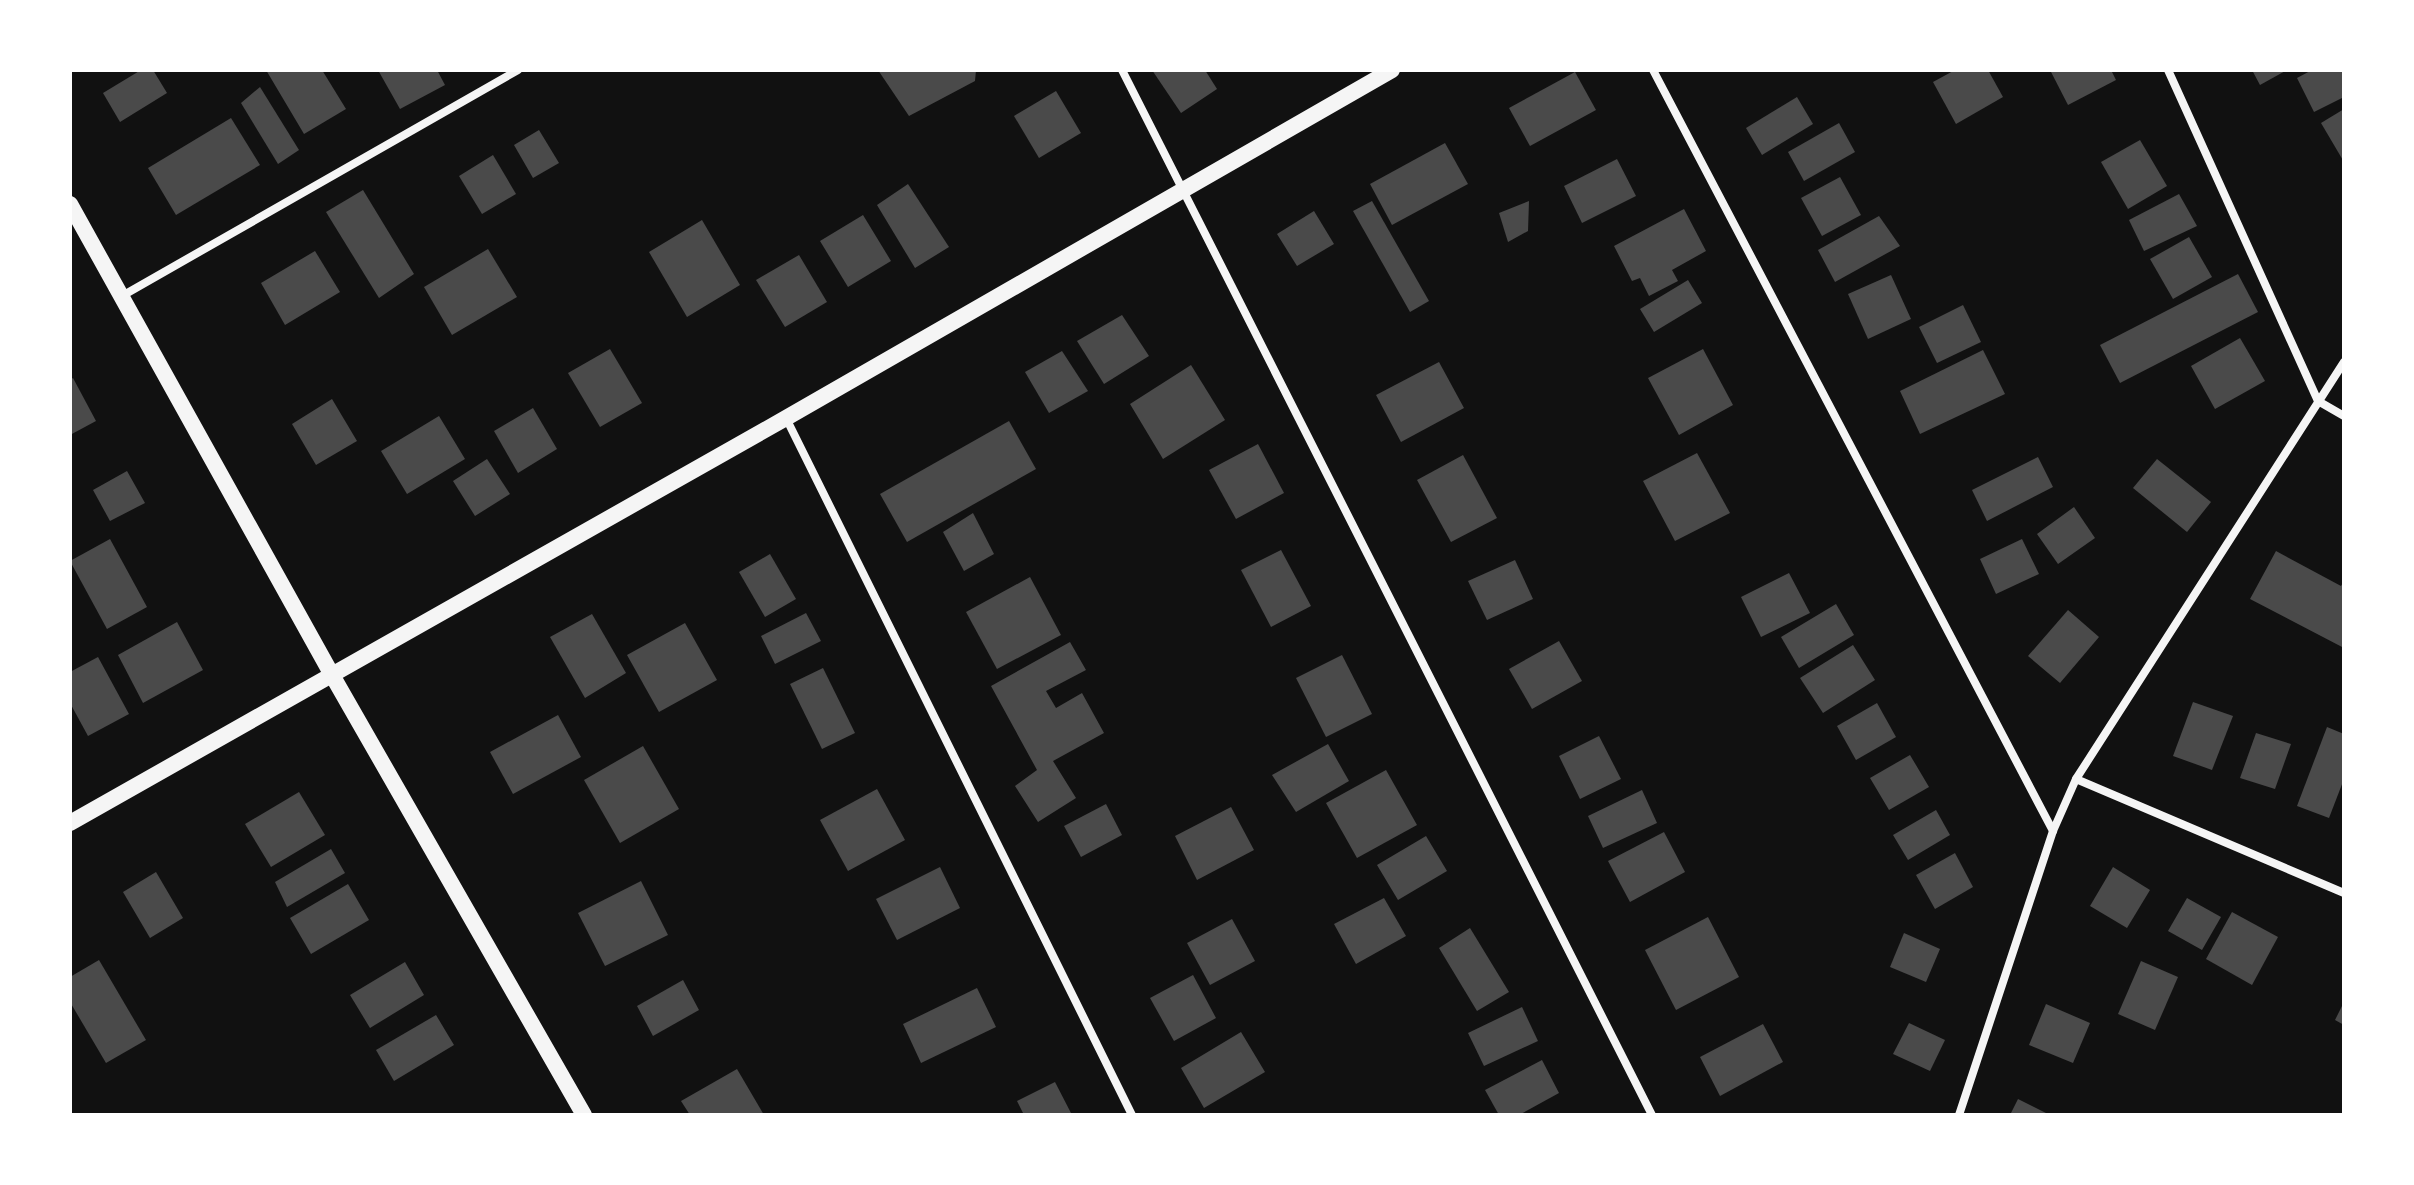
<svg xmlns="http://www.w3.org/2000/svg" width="2414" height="1185" viewBox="0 0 2414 1185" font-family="Bitter,serif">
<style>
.building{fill:#4a4a4a}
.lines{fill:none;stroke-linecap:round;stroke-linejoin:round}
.minor{stroke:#f5f5f5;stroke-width:8}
.secondary{stroke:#f5f5f5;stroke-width:16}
</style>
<rect width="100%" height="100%" fill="#111"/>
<g class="building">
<polygon points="141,70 153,70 167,93 120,122 103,93"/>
<polygon points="266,70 322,70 346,109 304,134"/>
<polygon points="378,70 437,70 445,85 400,109"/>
<polygon points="878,70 976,70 975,81 909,116"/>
<polygon points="1152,70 1205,70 1217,89 1181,113"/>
<polygon points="1955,70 1988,70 2003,97 1956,124 1933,82"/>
<polygon points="2050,70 2111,70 2116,80 2068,105"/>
<polygon points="2252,70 2287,70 2260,85"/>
<polygon points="2312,70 2344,70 2344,97 2314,112 2297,78"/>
<polygon points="1575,72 1596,110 1530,146 1509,108"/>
<polygon points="260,87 299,150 278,164 241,103"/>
<polygon points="1056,91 1081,133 1039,158 1014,116"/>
<polygon points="1797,97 1813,124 1762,155 1746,128"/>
<polygon points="2344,109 2344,162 2321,123"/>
<polygon points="231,118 260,165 176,215 148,168"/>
<polygon points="1839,123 1855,152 1804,181 1788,152"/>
<polygon points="539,130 559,163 533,178 514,145"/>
<polygon points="2140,140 2167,186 2128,209 2101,162"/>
<polygon points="1445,143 1468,184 1392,225 1370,184"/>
<polygon points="493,155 516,194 482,214 459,176"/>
<polygon points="1617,159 1636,196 1582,223 1564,186"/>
<polygon points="1840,177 1861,215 1822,236 1801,198"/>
<polygon points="908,184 949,247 915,268 877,205"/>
<polygon points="363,190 414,274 379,298 326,212"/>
<polygon points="2179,194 2197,226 2144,251 2129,220"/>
<polygon points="1372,201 1429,301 1410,312 1353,211"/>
<polygon points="1529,201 1528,231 1508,242 1499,213"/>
<polygon points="1684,209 1706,251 1672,270 1678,281 1649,296 1640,278 1632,281 1614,246"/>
<polygon points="1314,211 1334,244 1297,266 1277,234"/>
<polygon points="863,215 891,261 848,287 820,241"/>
<polygon points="1879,216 1900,246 1835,282 1818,250"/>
<polygon points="702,220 740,285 687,317 649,252"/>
<polygon points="2189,237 2212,277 2173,299 2150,259"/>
<polygon points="488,249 517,297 452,335 424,287"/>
<polygon points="315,251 340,292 285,325 261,283"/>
<polygon points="799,255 827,302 785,327 756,280"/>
<polygon points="2238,274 2258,312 2120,383 2100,345"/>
<polygon points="1891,275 1911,319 1868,339 1848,294"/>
<polygon points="1688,280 1702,303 1654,332 1640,309"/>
<polygon points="1963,305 1981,342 1937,363 1919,327"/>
<polygon points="1122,315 1149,356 1104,384 1077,341"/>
<polygon points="2240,338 2265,381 2215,409 2191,366"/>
<polygon points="610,349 642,403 600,427 568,373"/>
<polygon points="1703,349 1733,405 1679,435 1648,378"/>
<polygon points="1983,350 2005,394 1920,434 1900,391"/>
<polygon points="1062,351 1088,391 1049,413 1025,372"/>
<polygon points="1439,362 1464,408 1401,442 1376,395"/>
<polygon points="1191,365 1225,420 1163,459 1130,404"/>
<polygon points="73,378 96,421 70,435 70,380"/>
<polygon points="332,399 357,441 316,465 292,424"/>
<polygon points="533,408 557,449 518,473 494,431"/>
<polygon points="439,416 465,459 407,494 381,451"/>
<polygon points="1009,421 1036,469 907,542 880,494"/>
<polygon points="1258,444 1284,493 1236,519 1209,470"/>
<polygon points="1697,453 1730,513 1675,541 1643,481"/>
<polygon points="1463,455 1497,518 1451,542 1417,480"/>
<polygon points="2038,457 2053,487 1987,521 1972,490"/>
<polygon points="487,459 510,494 475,516 453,481"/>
<polygon points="2157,459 2211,502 2187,532 2133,488"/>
<polygon points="127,471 145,503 110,521 93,490"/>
<polygon points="2074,507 2095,538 2058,564 2037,534"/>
<polygon points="973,513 994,554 964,571 943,532"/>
<polygon points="110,539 147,607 107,629 70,561"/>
<polygon points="2022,539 2039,574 1996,594 1980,559"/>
<polygon points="1281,550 1311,606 1271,627 1241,570"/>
<polygon points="2276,551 2341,586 2344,581 2344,648 2250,599"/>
<polygon points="770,554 796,599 765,617 739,572"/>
<polygon points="1515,560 1533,599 1487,620 1468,581"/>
<polygon points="1789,573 1810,613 1761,637 1741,597"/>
<polygon points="1030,577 1061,635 997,669 966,612"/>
<polygon points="1836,604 1854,635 1799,668 1781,637"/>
<polygon points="2068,610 2099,637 2060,683 2028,656"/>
<polygon points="806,613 821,641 775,664 761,636"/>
<polygon points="592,614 626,673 585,698 550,637"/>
<polygon points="177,622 203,670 143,703 118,655"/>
<polygon points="685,623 717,680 659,712 627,655"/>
<polygon points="1559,641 1582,681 1532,709 1509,669"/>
<polygon points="1070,642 1086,670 1046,691 1056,708 1082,693 1104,733 1053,761 1076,798 1038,822 1015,786 1037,770 991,686"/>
<polygon points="1853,645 1875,680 1823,713 1800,678"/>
<polygon points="1342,655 1372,714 1326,737 1296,678"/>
<polygon points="98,657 129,714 88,736 70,703 70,672"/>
<polygon points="823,668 855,733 822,749 790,684"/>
<polygon points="2193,702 2233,716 2212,770 2173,756"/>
<polygon points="1877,703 1896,737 1856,760 1837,726"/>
<polygon points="558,715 581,757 513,794 490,752"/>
<polygon points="2327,727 2344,734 2344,779 2329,818 2297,806"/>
<polygon points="2256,733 2291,744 2275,789 2240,778"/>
<polygon points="1599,736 1621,779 1580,799 1559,756"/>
<polygon points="1328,744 1349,781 1296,812 1272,775"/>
<polygon points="643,746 679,809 620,843 584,780"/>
<polygon points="1910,755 1929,787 1889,810 1870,778"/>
<polygon points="1386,770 1417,825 1357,858 1326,803"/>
<polygon points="877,789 905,840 848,871 820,820"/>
<polygon points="1642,790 1657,823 1603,848 1588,816"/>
<polygon points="299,792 325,835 271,867 245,824"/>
<polygon points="1106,804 1122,835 1081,857 1064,826"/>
<polygon points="1231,807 1254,850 1197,880 1175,836"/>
<polygon points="1936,810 1950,835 1908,860 1893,835"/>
<polygon points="1664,832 1685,872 1630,902 1608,861"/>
<polygon points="1426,836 1447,871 1398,900 1377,865"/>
<polygon points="331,849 345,873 287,907 275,882"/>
<polygon points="1955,853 1973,887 1935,909 1916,875"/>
<polygon points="940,867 960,908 897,940 876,899"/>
<polygon points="2113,867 2150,890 2127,928 2090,906"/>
<polygon points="156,872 183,918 150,938 123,892"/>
<polygon points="641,881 668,935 605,966 578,913"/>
<polygon points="348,884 369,920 311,954 290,918"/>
<polygon points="1384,898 1406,936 1356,964 1334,924"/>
<polygon points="2187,898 2221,917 2202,950 2168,931"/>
<polygon points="2232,912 2278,937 2252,985 2206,959"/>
<polygon points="1708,917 1739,977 1676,1010 1645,950"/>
<polygon points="1232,919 1255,961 1210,985 1187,943"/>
<polygon points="1470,928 1509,992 1477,1011 1439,948"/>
<polygon points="1904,933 1940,949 1926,982 1890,967"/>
<polygon points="99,960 146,1040 106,1063 70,1002 70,977"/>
<polygon points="2141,961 2178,977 2155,1030 2118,1014"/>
<polygon points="405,962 424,995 370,1028 350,995"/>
<polygon points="1193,975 1216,1018 1174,1041 1150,998"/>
<polygon points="683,980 699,1010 653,1036 637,1006"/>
<polygon points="977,988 996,1027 921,1063 903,1024"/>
<polygon points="2344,1002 2344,1025 2335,1020"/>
<polygon points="2046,1004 2090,1023 2073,1063 2029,1045"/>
<polygon points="1522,1007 1538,1041 1484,1066 1468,1033"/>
<polygon points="436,1015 454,1045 394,1081 376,1050"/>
<polygon points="1909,1023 1945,1040 1930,1071 1893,1054"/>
<polygon points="1763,1024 1783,1062 1720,1096 1700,1057"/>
<polygon points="1241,1032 1265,1072 1204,1108 1181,1068"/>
<polygon points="1542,1060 1559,1093 1519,1115 1499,1115 1485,1090"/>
<polygon points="737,1069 764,1115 690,1115 681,1101"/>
<polygon points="1055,1082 1072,1115 1024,1115 1017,1101"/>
<polygon points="2018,1099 2050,1115 2010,1115"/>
</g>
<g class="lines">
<g class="minor">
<polyline points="1122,70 1652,1115"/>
<polyline points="1653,70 2053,831"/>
<polyline points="2168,70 2318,401 2344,416"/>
<polyline points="122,296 518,70"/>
<polyline points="786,418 1132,1115"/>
<polyline points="2076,779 2344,893"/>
<polyline points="1959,1115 2053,831 2076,779 2344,362"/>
</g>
<g class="secondary">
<polyline points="70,204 332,675 584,1115"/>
<polyline points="70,823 786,418 1392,70"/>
</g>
</g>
<rect width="2414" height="1185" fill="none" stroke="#ffffff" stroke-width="144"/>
</svg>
